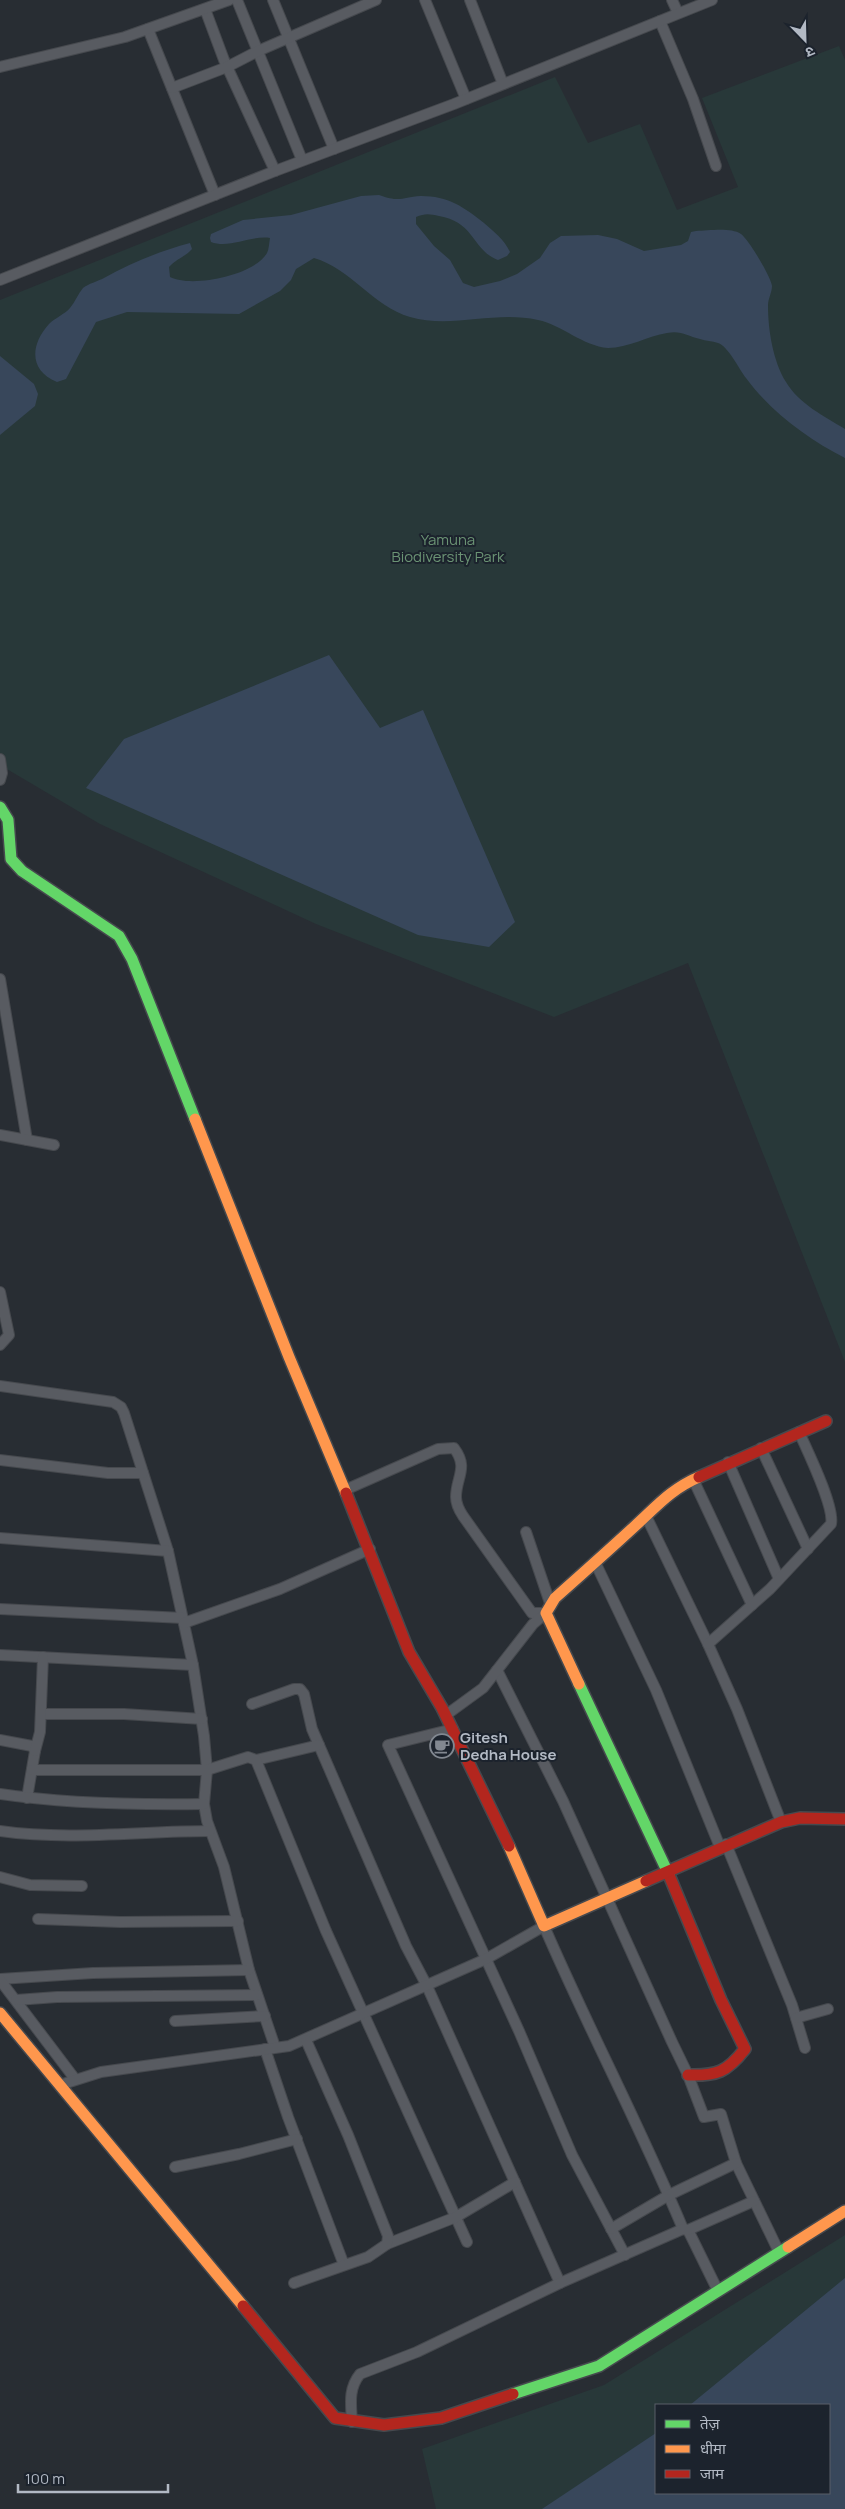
<svg xmlns="http://www.w3.org/2000/svg" width="845" height="2509" viewBox="0 0 845 2509" font-family="Manrope,'Noto Sans Devanagari',sans-serif">
<style>
.green{fill:#283839;fill-rule:evenodd}
.water{fill:#38475b}
.lines{fill:none;stroke-linecap:round;stroke-linejoin:round}
.street-casing{stroke:#46494e;stroke-width:12}
.fast-casing{stroke:#46494e;stroke-width:14}
.slow-casing{stroke:#46494e;stroke-width:14}
.jam-casing{stroke:#46494e;stroke-width:14}
.street{stroke:#585b61;stroke-width:10}
.fast{stroke:#63d668;stroke-width:11}
.slow{stroke:#ff974d;stroke-width:11}
.jam{stroke:#b3261e;stroke-width:11}
.labels{text-anchor:middle;dominant-baseline:central;stroke-width:4;stroke-linejoin:round;paint-order:stroke}
.park-label{font-size:15px;fill:#6b9374;stroke:#1c232d}
.poi-label{font-size:15px;font-weight:bold;fill:#b2b9c4;stroke:#1c232d;text-anchor:start}
</style>
<rect width="100%" height="100%" fill="#282d33"/>
<g class="green">
<polygon points="839,46 845,60 845,1362 688,963 554,1017 316,924 100,824 0,765 0,300 555,77 588,143 640,124 677,210 738,187 702,98"/>
<path d="M845,2235V2509H436L422,2449L604,2385ZM656,2405H829V2493H656Z"/>
</g>
<g class="water">
<path d="M379,195C401,203 402,197 421,196C448,196 464,207 484,223C494,232 504,239 510,252L507,256L498,260C472,250 475,222 439,216C430,214 425,213 416,217V224L434,246L450,260L463,283L474,287L500,281L517,274L540,258L550,243L561,236L598,235L617,239L644,251L681,245L688,241L691,232L696,231C708,231 730,227 741,234C749,240 771,277 772,286C772,292 768,299 768,305C768,330 773,361 786,382C799,404 824,416 845,429V458C808,439 771,412 746,378C739,369 728,346 718,343C712,341 706,341 700,339C687,336 681,330 667,333C648,336 628,348 608,348C583,346 562,325 538,320C495,310 452,329 410,317C373,306 351,269 314,258L296,269L291,280L280,291L239,314L127,312L96,322L66,379L57,382C29,371 30,345 49,324C55,318 65,314 70,308C75,302 78,294 83,288C88,284 98,281 104,278C131,263 160,251 190,243L192,249C185,257 176,259 169,267L170,277C191,288 254,276 267,253C269,249 269,243 270,238C251,235 230,249 211,242L210,238L211,234L243,220L291,215L361,196Z"/>
<polygon points="0,356 34,384 38,394 35,406 0,435"/>
<polygon points="329,655 380,728 423,710 515,922 489,947 418,935 86,788 124,739"/>
<polygon points="845,2278 845,2509 542,2509 656,2433 656,2493 829,2493 829,2405 690,2405"/>
</g>
<g class="lines">
<g class="street-casing">
<g id="street">
<polyline points="237,0 302,160"/>
<polyline points="273,0 334,149"/>
<polyline points="425,0 466,99"/>
<polyline points="470,0 503,84"/>
<polyline points="672,0 678,13"/>
<polyline points="205,9 224,60 275,171"/>
<polyline points="660,21 693,99 716,166"/>
<polyline points="148,29 215,195"/>
<polyline points="0,67 125,37 229,0"/>
<polyline points="172,88 227,67 258,51 376,0"/>
<polyline points="0,280 275,171 454,104 712,0"/>
<polyline points="0,759 2,773 0,780"/>
<polyline points="0,979 27,1140"/>
<polyline points="0,1135 54,1145"/>
<polyline points="0,1292 9,1335 0,1345"/>
<polyline points="0,1386 113,1402 121,1407 124,1413 168,1551 193,1665 204,1736 207,1770 204,1804 207,1821 224,1867 249,1970 275,2047"/>
<polyline points="761,1448 808,1549"/>
<polyline points="0,1460 108,1473 143,1473"/>
<polyline points="728,1462 779,1579"/>
<polyline points="693,1479 752,1605"/>
<path d="M345,1490L438,1449L454,1448C469,1468 456,1477 456,1497C456,1504 459,1510 463,1516L532,1613H546"/>
<polyline points="646,1516 708,1644 737,1709 781,1822"/>
<polyline points="526,1532 551,1606"/>
<polyline points="0,1538 168,1551"/>
<polyline points="595,1562 656,1690 720,1847"/>
<polyline points="0,1609 183,1618"/>
<polyline points="184,1623 280,1589 370,1549"/>
<path d="M708,1644L770,1589L831,1524C835,1507 807,1450 799,1432"/>
<polyline points="0,1655 193,1665"/>
<polyline points="497,1670 563,1801 672,2042 688,2075 704,2117 721,2114 736,2163 779,2252"/>
<polyline points="252,1704 294,1689 300,1689 304,1694 312,1729 406,1946 427,1986 560,2283"/>
<polyline points="41,1714 124,1714 202,1719"/>
<polyline points="446,1715 483,1688 533,1624 546,1613"/>
<polyline points="453,1729 388,1745 519,2031 572,2155 625,2255"/>
<polyline points="0,1740 32,1746 35,1751 27,1798"/>
<polyline points="35,1751 40,1732 43,1657"/>
<polyline points="256,1760 319,1745"/>
<polyline points="32,1770 207,1770 248,1757 256,1760 326,1931 467,2242"/>
<path d="M0,1794C67,1804 136,1805 204,1804"/>
<path d="M0,1831C69,1841 141,1831 210,1831"/>
<polyline points="726,1844 792,2005 805,2048"/>
<polyline points="0,1877 30,1885 82,1886"/>
<polyline points="38,1919 120,1922 238,1921"/>
<polyline points="0,1979 93,1973 249,1970"/>
<polyline points="0,1980 75,2079"/>
<polyline points="16,2000 57,1997 257,1995"/>
<polyline points="796,2018 828,2009"/>
<polyline points="175,2021 265,2016"/>
<polyline points="265,2049 288,2117 344,2265"/>
<path d="M60,2085L101,2072L289,2046L486,1959L544,1926C588,2028 640,2126 683,2229"/>
<polyline points="175,2167 239,2154 297,2139"/>
<polyline points="611,2229 669,2195 736,2163"/>
<polyline points="688,2230 718,2291"/>
<polyline points="387,2244 456,2217 515,2182"/>
<polyline points="294,2283 368,2257 387,2244 388,2236 348,2135 306,2040"/>
<path d="M352,2422C351,2404 348,2389 360,2374L417,2352L560,2283L683,2229L688,2230L754,2201"/>
</g>
</g>
<g class="fast-casing">
<g id="fast">
<polyline points="0,807 8,820 11,859 22,871 119,936 132,959 195,1119"/>
<polyline points="579,1684 669,1875"/>
<polyline points="513,2394 599,2366 788,2247"/>
</g>
</g>
<g class="slow-casing">
<g id="slow">
<polyline points="195,1119 289,1357 346,1493"/>
<path d="M579,1684L546,1613L555,1598C582,1574 609,1550 635,1526C657,1506 671,1489 699,1477"/>
<polyline points="509,1846 544,1926 646,1881"/>
<polyline points="0,2013 243,2306"/>
<polyline points="788,2247 845,2211"/>
</g>
</g>
<g class="jam-casing">
<g id="jam">
<polyline points="699,1477 826,1421"/>
<polyline points="346,1493 409,1652 442,1708 509,1846"/>
<path d="M669,1875L721,2000L745,2049C727,2072 717,2076 688,2075"/>
<polyline points="646,1881 781,1822 800,1818 845,1819"/>
<polyline points="243,2306 335,2418 384,2425 441,2418 513,2394"/>
</g>
</g>
<use href="#street" class="street"/>
<use href="#fast" class="fast"/>
<use href="#slow" class="slow"/>
<use href="#jam" class="jam"/>
</g>
<defs>
<g id="cafe-ring" transform="scale(1.25)"><circle r="9.5" fill="#1c232d" stroke="#828891" stroke-width="1.5"/><path d="M-5.5-4.5H6V0H3Q3 3.5 0 3.5H-2.5Q-5.5 3.5-5.5 0ZM3-3.2v2h1.7v-2ZM-6 4.5H4V6H-6Z" fill="#828891"/></g>
</defs>
<g fill-rule="evenodd">
<use href="#cafe-ring" x="442" y="1746"/>
</g>
<g class="labels">
<g class="park-label">
<text x="448" y="539">Yamuna<tspan x="448" dy="17">Biodiversity Park</tspan></text>
</g>
<g class="poi-label">
<text x="460" y="1737">Gitesh<tspan x="460" dy="17">Dedha House</tspan></text>
</g>
</g>
<rect x="655" y="2404" width="175" height="90" fill="#1c232d" stroke="#585f69"/>
<rect x="665" y="2420" width="25" height="8" fill="#63d668" stroke="#585f69"/>
<text x="700" y="2429" font-size="15" fill="#b2b9c4">तेज़</text>
<rect x="665" y="2445" width="25" height="8" fill="#ff974d" stroke="#585f69"/>
<text x="700" y="2454" font-size="15" fill="#b2b9c4">धीमा</text>
<rect x="665" y="2470" width="25" height="8" fill="#b3261e" stroke="#585f69"/>
<text x="700" y="2479" font-size="15" fill="#b2b9c4">जाम</text>
<g transform="translate(805 40) rotate(157)" stroke="#1c232d" stroke-width="4" paint-order="stroke">
<path d="M0-4L9 19L0 12L-9 19Z" fill="#b2b9c4"/>
<text y="-8" font-size="14" font-weight="bold" text-anchor="middle" fill="#b2b9c4">उ</text>
</g>
<path d="M18 2484v8h150v-8" fill="none" stroke="#b2b9c4" stroke-width="2.5"/>
<text x="25" y="2484" font-size="15" fill="#b2b9c4" stroke="#1c232d" stroke-width="4" paint-order="stroke">100 m</text>
</svg>
